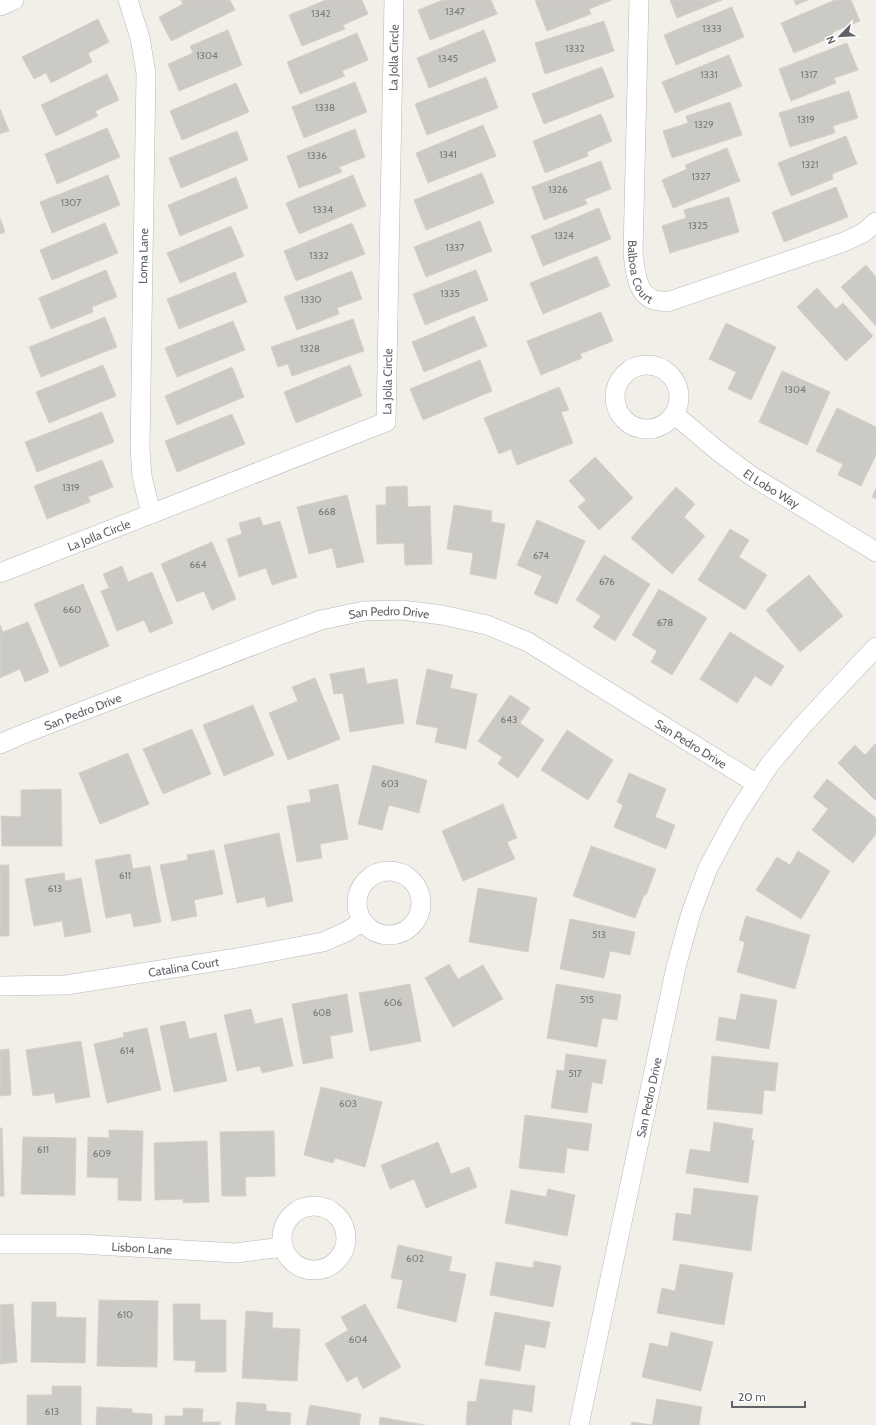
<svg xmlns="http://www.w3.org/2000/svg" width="876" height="1425" viewBox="0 0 876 1425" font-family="Cabin,sans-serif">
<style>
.building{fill:#cccac5;stroke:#d6d1c6}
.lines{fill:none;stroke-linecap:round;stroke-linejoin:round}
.street-casing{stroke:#b5b8bc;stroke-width:20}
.street{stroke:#fff;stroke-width:19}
.labels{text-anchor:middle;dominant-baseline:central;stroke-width:3;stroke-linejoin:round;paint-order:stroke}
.number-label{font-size:10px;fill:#7a7d7f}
.street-label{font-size:12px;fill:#5f6368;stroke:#fff}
</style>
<rect width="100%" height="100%" fill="#f1efe8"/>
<g class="building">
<polygon points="181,0 230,0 235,10 171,41 159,17 183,4"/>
<polygon points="326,0 362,0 368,14 343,25 345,29 302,46 289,15"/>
<polygon points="443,0 491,0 497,14 430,40 418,10"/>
<polygon points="535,0 612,0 589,9 591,14 547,31"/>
<polygon points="670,0 722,0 677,18"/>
<polygon points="794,0 808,0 796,5"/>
<polygon points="835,0 851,0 860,21 833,32 834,36 794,53 781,23"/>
<polygon points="732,7 744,37 676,65 664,35"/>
<polygon points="98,19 109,42 88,53 92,62 51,83 46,73 34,79 22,57"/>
<polygon points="604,21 614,51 545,74 535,43"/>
<polygon points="228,30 242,65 179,91 168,64 193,53 190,46"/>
<polygon points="484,30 496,61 429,88 417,58"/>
<polygon points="357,33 368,60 342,71 345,76 300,94 287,62"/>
<polygon points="847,43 858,70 834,78 836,83 791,101 779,69"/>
<polygon points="729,55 742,86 675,113 662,82"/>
<polygon points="602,67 614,97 544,124 532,94"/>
<polygon points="107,74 119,100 95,111 98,116 56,136 41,105"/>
<polygon points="486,77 498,108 427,135 415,104"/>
<polygon points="355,82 367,112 304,138 292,107"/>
<polygon points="236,83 249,112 182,140 170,111"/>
<polygon points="849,91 858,118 833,126 835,133 790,147 779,113"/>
<polygon points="730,102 742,135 672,158 663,131 688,123 686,116"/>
<polygon points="0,109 9,131 0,134"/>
<polygon points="601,114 612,141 587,152 588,156 545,173 533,141"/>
<polygon points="483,125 496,156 428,183 416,153"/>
<polygon points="107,128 120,157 57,184 45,154"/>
<polygon points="355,129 365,157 339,167 342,172 299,188 287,156"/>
<polygon points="237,131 248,160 181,188 169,158"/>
<polygon points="846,136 857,164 832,174 833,179 791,196 778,163"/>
<polygon points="727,148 740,181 673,208 662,180 687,169 685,165"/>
<polygon points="601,161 611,189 585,199 587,204 544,220 532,187"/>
<polygon points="482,173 494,203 426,230 414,200"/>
<polygon points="108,175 120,205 52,233 40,202"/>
<polygon points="353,175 366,206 299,234 286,203"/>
<polygon points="236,177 248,208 180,236 168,205"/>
<polygon points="836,187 848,217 784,242 772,212"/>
<polygon points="729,197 739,232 670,253 662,226 686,218 684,210"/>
<polygon points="599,208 611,239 543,266 531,236"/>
<polygon points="0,218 5,232 0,234"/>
<polygon points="480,221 492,251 426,277 414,247"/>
<polygon points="105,223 118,253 52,280 40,250"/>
<polygon points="352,223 365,254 296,281 284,251"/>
<polygon points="231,226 244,256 180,283 167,253"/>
<polygon points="597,256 610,286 543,314 530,283"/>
<polygon points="866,265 876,277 876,326 841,287"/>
<polygon points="106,270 117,297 92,307 93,312 51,329 39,298"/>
<polygon points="476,270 488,300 425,325 413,294"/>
<polygon points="352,271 362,299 337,308 339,314 297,330 284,297"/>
<polygon points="235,272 247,302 179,329 167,299"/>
<polygon points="817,288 836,309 843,303 873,336 846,361 797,307"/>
<polygon points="601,312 613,341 580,354 582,358 541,375 527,341"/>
<polygon points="474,316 487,346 424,372 412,342"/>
<polygon points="105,317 117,347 41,377 29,347"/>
<polygon points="353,319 364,351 292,376 288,364 278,367 271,347"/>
<polygon points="233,321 245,350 177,377 165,348"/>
<polygon points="726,323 776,347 751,400 728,389 736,372 709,359"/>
<polygon points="480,360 492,391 423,420 410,389"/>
<polygon points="103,365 116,396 49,423 36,392"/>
<polygon points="350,365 362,396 296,423 284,392"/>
<polygon points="232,367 244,397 177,425 165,396"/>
<polygon points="782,371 830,392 807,445 759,422"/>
<polygon points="559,387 569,410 561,412 573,443 517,465 511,449 499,454 484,418"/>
<polygon points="837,408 876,427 876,455 861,486 838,475 843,464 816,451"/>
<polygon points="102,412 114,442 37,472 25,442"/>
<polygon points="232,414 245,444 177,472 165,441"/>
<polygon points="595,457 633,498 599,530 578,507 586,500 569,481"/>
<polygon points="102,460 113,487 88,497 90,502 47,519 34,486"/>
<polygon points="407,486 408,507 430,506 432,564 405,565 404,543 377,544 376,505 386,505 386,487"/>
<polygon points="676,487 695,504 684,517 705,536 672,574 631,538"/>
<polygon points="876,488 876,499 872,497"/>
<polygon points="347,495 364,562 337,568 332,548 309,554 297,507"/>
<polygon points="454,505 492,511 491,522 505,524 496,579 470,574 473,553 447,549"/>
<polygon points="260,517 263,526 280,521 297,577 272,585 266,568 239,577 227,539 242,534 239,523"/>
<polygon points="537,520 585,541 557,604 534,594 542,576 517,565"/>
<polygon points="730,529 749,540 739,557 767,575 745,610 698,580"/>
<polygon points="212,542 236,599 212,610 204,591 177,602 161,564"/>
<polygon points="604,555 650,584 615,641 593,627 601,616 576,600"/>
<polygon points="122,566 128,582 152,572 173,623 150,633 144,620 117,631 101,591 109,588 103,574"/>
<polygon points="809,575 843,616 800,652 766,610"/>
<polygon points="83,584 109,646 60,667 34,604"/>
<polygon points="659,589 707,618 672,675 651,662 657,651 632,635"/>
<polygon points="28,622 49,672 25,682 20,669 0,678 0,625 3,632"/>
<polygon points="730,632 784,666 771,686 755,676 737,703 700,679"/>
<polygon points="364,668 367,684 397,679 404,723 350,732 343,693 334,694 330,674"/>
<polygon points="427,669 453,675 450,688 477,694 466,749 435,742 438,728 416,724"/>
<polygon points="315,678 340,739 288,760 269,713 298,701 292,687"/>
<polygon points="510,695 530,708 520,723 544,740 518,778 498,764 502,757 478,741"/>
<polygon points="253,705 274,755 224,776 203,725"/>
<polygon points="192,729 211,774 163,794 143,749"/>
<polygon points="567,730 613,760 588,800 541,770"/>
<polygon points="876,743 876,801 838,763 855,745 865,755"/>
<polygon points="128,753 149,804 100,824 79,773"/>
<polygon points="373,765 427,780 419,813 389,805 382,830 358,824"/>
<polygon points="629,773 666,789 655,817 675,825 666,849 614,827 623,805 617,802"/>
<polygon points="827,779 876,818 876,834 853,863 812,830 828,809 813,797"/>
<polygon points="338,784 348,839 320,844 322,858 297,862 287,806 311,802 309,790"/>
<polygon points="61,789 62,846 2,846 1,816 21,817 21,790"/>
<polygon points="503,804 517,838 507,842 515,859 463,881 442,831"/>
<polygon points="279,833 293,901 267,907 265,897 237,903 224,845"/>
<polygon points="591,846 656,869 646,895 644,895 635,918 573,896"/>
<polygon points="214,850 223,894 194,900 197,916 172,921 160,865 188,860 187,855"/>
<polygon points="798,851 830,871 801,919 756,890 777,857 790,865"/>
<polygon points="130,854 133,869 150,866 161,922 134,927 131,913 106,918 95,860"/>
<rect x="0" y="865" width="9" height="71"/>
<polygon points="64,873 65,881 81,878 91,932 65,937 62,921 34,926 25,879"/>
<polygon points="478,888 537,898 528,952 469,942"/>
<polygon points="746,916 810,935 795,989 737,972 745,942 739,940"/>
<polygon points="570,919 635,932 630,955 610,951 604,978 560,969"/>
<polygon points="449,964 458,979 483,965 503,999 453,1027 425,978"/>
<polygon points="410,984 421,1041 370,1051 359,993"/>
<polygon points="556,984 621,995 617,1020 602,1018 597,1047 547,1038"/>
<polygon points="347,994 353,1032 330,1036 333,1058 303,1064 292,1004"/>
<polygon points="741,994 777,1000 769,1049 716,1040 719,1017 736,1020"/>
<polygon points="251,1009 255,1024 282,1018 293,1066 262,1073 260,1066 237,1071 224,1015"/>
<polygon points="185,1021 189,1039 216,1033 227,1081 174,1092 160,1026"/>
<polygon points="147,1028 161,1090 107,1103 94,1044 124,1037 123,1033"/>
<polygon points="81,1041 90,1097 56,1103 54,1093 33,1096 26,1050"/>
<polygon points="9,1049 11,1095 0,1096 0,1050"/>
<polygon points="566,1054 606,1060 602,1084 592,1082 587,1113 551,1108 557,1070 564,1071"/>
<polygon points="712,1056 778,1063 775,1091 764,1090 762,1114 707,1109"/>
<polygon points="321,1087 382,1102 365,1167 335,1158 333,1163 304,1155"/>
<polygon points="525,1115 592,1124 588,1151 567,1148 564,1173 519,1168"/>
<polygon points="714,1122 753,1129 751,1140 754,1140 748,1183 686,1173 690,1149 710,1152"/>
<polygon points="0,1128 2,1128 4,1196 0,1196"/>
<polygon points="109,1130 143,1131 141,1201 118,1200 118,1178 87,1177 88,1137 109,1138"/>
<polygon points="274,1131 275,1176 245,1177 246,1196 222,1196 220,1132"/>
<polygon points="23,1137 76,1138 75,1195 21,1194"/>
<polygon points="207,1141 209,1202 183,1203 183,1199 155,1200 154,1143"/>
<polygon points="438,1142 451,1174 469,1167 477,1187 426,1208 414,1179 390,1189 381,1165"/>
<polygon points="694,1188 758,1196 751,1251 673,1240 676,1213 691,1215"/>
<polygon points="548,1189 575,1195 567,1236 505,1223 511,1190 546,1197"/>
<polygon points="398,1245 452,1257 449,1271 466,1274 456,1322 397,1308 403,1280 391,1278"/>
<polygon points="534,1261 561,1266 553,1307 490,1295 496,1262 533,1268"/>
<polygon points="680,1264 733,1273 724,1325 657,1313 662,1288 675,1291"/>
<polygon points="99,1300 158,1301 157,1367 97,1366"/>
<polygon points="32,1302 56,1302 56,1317 86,1318 85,1363 31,1362"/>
<polygon points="13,1304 17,1362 0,1364 0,1305"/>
<polygon points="173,1304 200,1304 200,1320 226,1320 226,1372 195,1372 196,1361 174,1360"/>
<polygon points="365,1304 401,1367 363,1389 357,1376 347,1382 325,1344 348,1330 341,1317"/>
<polygon points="246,1311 273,1313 272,1328 300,1329 297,1381 242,1378"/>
<polygon points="495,1312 550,1322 545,1348 525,1344 520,1371 485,1365"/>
<polygon points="671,1332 713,1342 701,1391 642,1377 650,1343 668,1347"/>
<polygon points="480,1379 535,1386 532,1412 513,1409 511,1425 466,1425 468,1401 476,1402"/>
<polygon points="52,1386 81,1386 81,1425 27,1425 27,1395 52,1395"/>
<polygon points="657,1399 702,1407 699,1425 631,1425 632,1422 652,1425"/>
<polygon points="237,1402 266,1404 266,1411 291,1413 290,1425 235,1425"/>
<polygon points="310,1405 361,1414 359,1425 306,1425"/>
<polygon points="97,1407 132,1409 132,1413 152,1414 152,1425 96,1425"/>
<polygon points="183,1408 203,1409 202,1422 221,1422 220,1425 165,1425 165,1416 183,1416"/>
<polygon points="380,1417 425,1425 379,1425"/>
</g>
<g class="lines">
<g class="street-casing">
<g id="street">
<polyline points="128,0 140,38 146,73 140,449 142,476 151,514"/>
<path id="s1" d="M639,0L633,253C635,269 636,294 654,300C658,301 663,301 667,302L844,242L863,233L876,222"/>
<polyline points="0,6 14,0"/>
<circle cx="647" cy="397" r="32"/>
<path id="s2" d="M674,414L718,451L750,475L876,552"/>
<path id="s3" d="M0,573L386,422L394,0"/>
<path id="s4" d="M0,744L18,736L272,638L321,620L364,611L402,610L442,615L487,625L528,642L757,784"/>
<circle cx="389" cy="903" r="32"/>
<path id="s5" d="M0,986L66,985L237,958L323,942L346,932L362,922"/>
<circle cx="314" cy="1238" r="32"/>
<path id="s6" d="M0,1244H80L236,1253L283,1247"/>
<path id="s7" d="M579,1425L676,967L691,913L708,868L736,816L770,764L803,725L876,647"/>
</g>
</g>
<use href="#street" class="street"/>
</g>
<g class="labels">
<g class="number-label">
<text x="455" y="11">1347</text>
<text x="321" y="13">1342</text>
<text x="712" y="28">1333</text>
<text x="575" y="48">1332</text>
<text x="207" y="55">1304</text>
<text x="448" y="58">1345</text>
<text x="709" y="74">1331</text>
<text x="809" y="74">1317</text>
<text x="325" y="107">1338</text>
<text x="806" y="119">1319</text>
<text x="704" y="124">1329</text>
<text x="448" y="154">1341</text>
<text x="317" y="155">1336</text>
<text x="810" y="164">1321</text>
<text x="701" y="176">1327</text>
<text x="558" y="189">1326</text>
<text x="71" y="202">1307</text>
<text x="323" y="209">1334</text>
<text x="698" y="225">1325</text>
<text x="564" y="235">1324</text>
<text x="455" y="247">1337</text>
<text x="319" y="255">1332</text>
<text x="450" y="293">1335</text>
<text x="311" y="299">1330</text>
<text x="310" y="348">1328</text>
<text x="795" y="389">1304</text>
<text x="71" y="487">1319</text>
<text x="327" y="511">668</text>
<text x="541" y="555">674</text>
<text x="198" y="564">664</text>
<text x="607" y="581">676</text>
<text x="72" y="609">660</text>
<text x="665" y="622">678</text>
<text x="509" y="719">643</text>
<text x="390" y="783">603</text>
<text x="125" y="875">611</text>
<text x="55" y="888">613</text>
<text x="599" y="934">513</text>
<text x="587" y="999">515</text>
<text x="393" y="1002">606</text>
<text x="322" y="1012">608</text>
<text x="127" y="1050">614</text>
<text x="575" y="1073">517</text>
<text x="348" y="1103">603</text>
<text x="43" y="1149">611</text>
<text x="102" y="1153">609</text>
<text x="415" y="1258">602</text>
<text x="125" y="1314">610</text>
<text x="358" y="1339">604</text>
<text x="52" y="1411">613</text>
</g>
<g class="street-label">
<text stroke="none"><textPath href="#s3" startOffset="779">La Jolla Circle</textPath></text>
<text transform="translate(143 256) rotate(-89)">Loma Lane</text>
<text stroke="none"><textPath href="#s1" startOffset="273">Balboa Court</textPath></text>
<text stroke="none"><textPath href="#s3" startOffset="455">La Jolla Circle</textPath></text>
<text stroke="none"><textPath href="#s2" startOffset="123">El Lobo Way</textPath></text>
<text stroke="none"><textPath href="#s3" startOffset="106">La Jolla Circle</textPath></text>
<text stroke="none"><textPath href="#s4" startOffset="413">San Pedro Drive</textPath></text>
<text stroke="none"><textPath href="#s4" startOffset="89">San Pedro Drive</textPath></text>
<text stroke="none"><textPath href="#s4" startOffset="749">San Pedro Drive</textPath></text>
<text stroke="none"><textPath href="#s5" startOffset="185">Catalina Court</textPath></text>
<text stroke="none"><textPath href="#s7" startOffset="335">San Pedro Drive</textPath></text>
<text stroke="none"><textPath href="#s6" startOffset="142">Lisbon Lane</textPath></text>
</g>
</g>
<g transform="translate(840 36) rotate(246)" stroke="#ffffff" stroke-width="3" paint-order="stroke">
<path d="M0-3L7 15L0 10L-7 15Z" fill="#5f6368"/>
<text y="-6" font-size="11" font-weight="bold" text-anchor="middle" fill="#5f6368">N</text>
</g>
<path d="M732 1401v6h73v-6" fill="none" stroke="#5f6368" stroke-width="2"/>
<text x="738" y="1401" font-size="12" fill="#5f6368" stroke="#ffffff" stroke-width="3" paint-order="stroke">20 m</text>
</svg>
